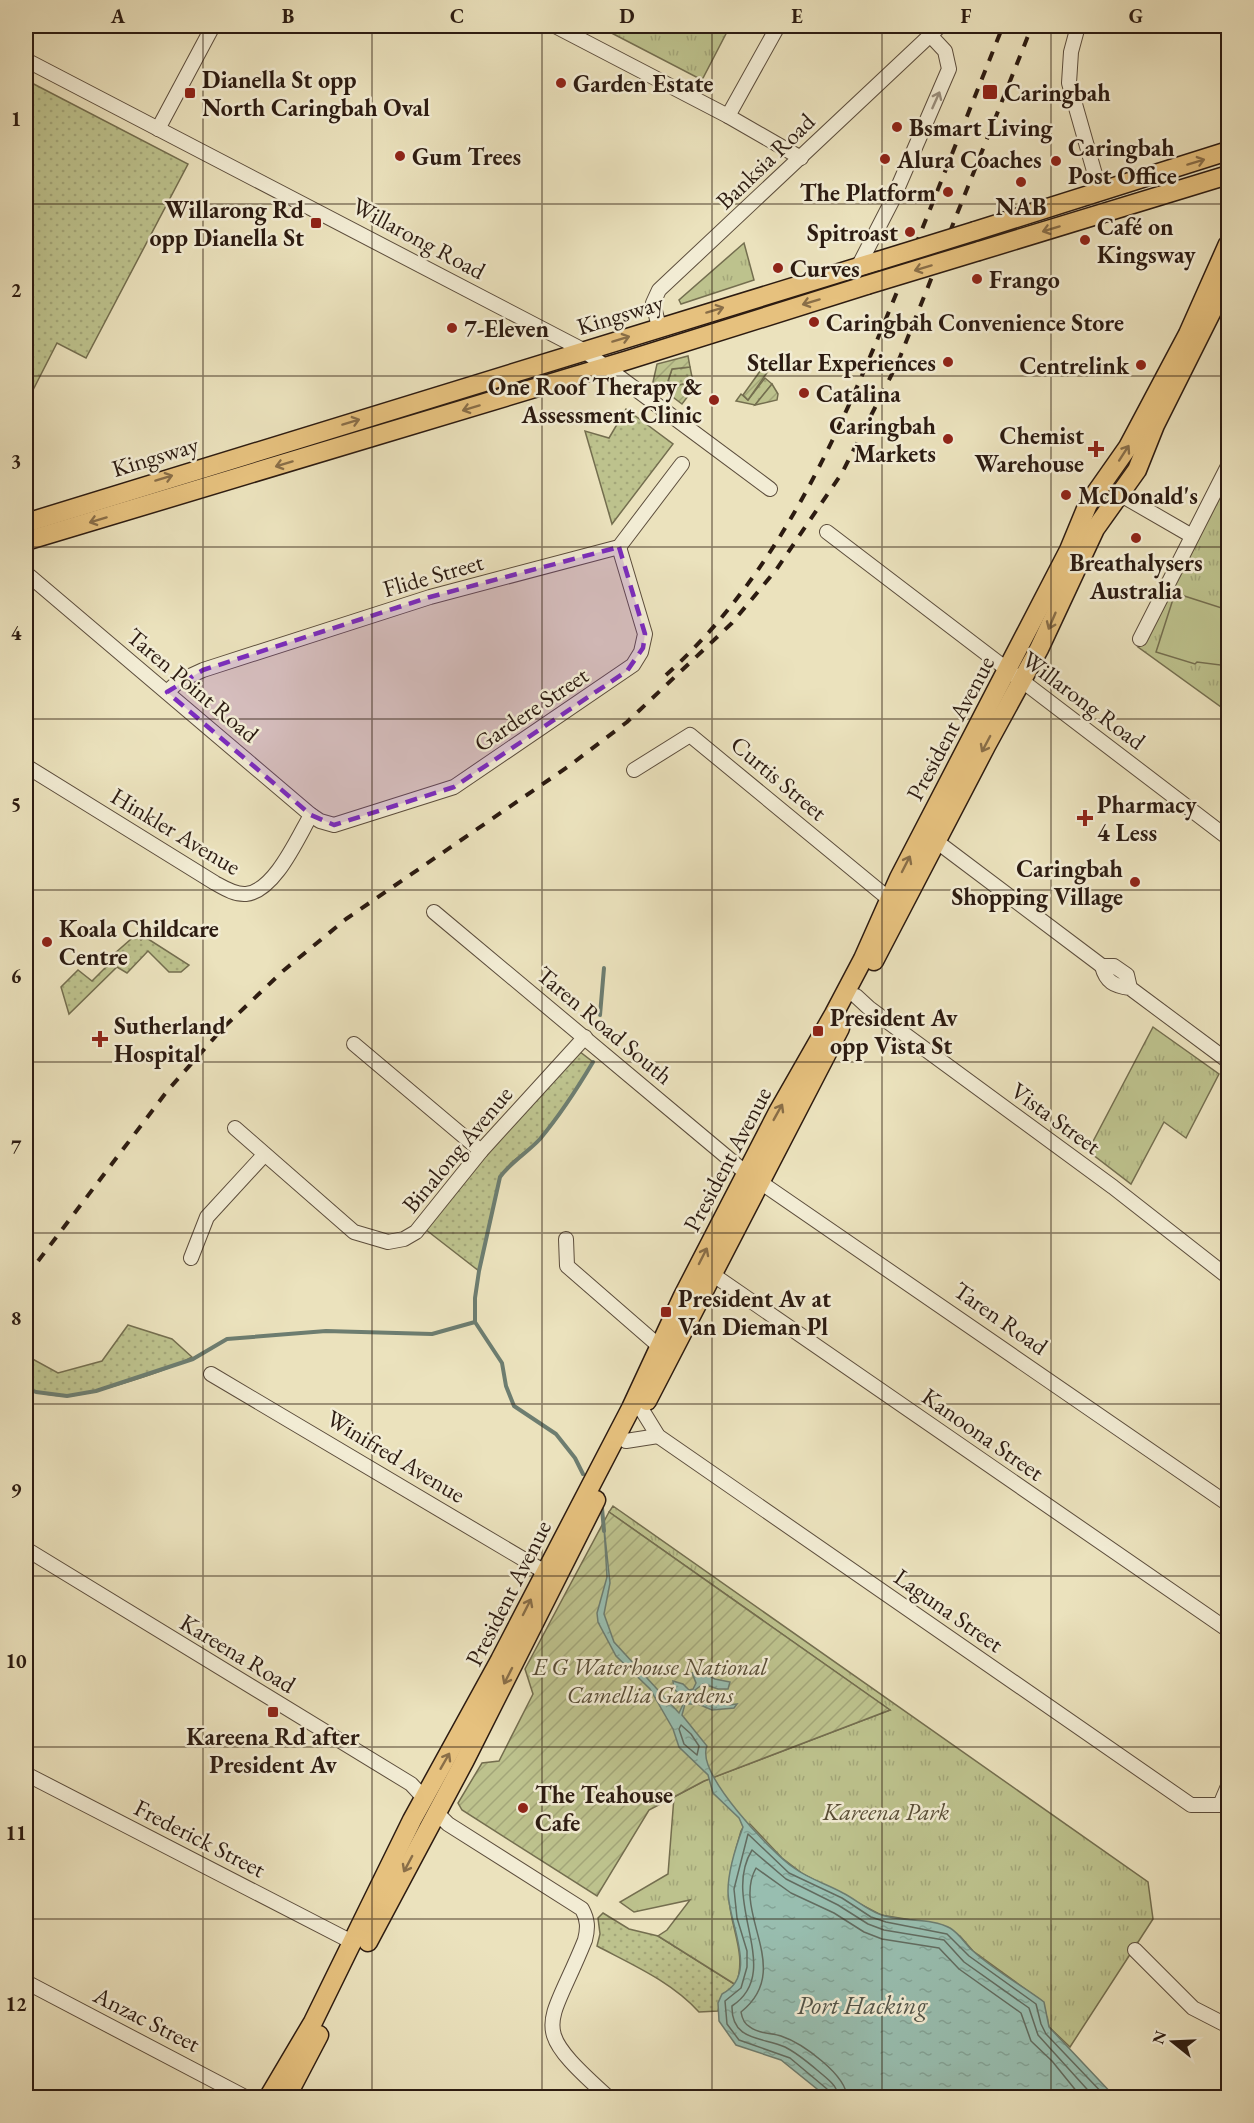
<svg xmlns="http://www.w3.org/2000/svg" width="1254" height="2123" viewBox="0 0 1254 2123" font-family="'EB Garamond',serif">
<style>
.grass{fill:url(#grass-dots);stroke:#746e4f;stroke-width:1.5}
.park{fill:url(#park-tufts);stroke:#746e4f;stroke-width:1.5}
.garden{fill:url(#garden-furrows);stroke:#746e4f;stroke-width:1.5}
.pitch{fill:#bdc28d;stroke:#746e4f;stroke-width:1.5}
.water{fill:url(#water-ripples);stroke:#6d7d70;stroke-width:1.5}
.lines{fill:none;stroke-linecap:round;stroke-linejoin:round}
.shore{stroke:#626c60;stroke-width:1.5}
.stream{stroke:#6d7d70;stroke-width:4}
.minor-casing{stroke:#5c4d3c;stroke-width:16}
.major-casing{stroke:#2c1b11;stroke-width:21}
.minor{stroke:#f2ecd4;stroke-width:14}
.major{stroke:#e6c17e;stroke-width:18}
.rail{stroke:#2c1b11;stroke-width:4;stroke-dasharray:10 10;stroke-linecap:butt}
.major-bridge-casing{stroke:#2c1b11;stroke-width:21;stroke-linecap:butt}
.major-bridge{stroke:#e6c17e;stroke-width:18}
.oneway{stroke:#998e7c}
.oneway2{stroke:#896e48}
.marked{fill:#7b2cbf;fill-opacity:0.2;stroke:#7b2cbf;stroke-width:4.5;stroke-dasharray:12 8;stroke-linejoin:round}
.grid{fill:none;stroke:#2c1b11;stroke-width:1.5;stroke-opacity:0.55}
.poi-dot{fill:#8f2418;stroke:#f2ecd4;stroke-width:2}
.labels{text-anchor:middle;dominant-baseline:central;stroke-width:5;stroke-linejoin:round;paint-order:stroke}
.poi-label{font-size:24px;font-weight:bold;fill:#2c1b11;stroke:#f2ecd4;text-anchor:start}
.street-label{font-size:24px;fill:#2c1b11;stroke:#f2ecd4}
.park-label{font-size:24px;font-style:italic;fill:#584d36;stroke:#f2ecd4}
.water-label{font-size:26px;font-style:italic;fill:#525449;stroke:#f2ecd4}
.neatline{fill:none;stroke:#2c1b11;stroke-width:2}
.grid-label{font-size:20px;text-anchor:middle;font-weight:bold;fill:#2c1b11}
</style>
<defs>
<pattern id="grass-dots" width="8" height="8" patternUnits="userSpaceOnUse" patternTransform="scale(1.5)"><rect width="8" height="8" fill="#bdc28d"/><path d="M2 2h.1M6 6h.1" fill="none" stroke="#a3a679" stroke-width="1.8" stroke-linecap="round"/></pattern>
<pattern id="park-tufts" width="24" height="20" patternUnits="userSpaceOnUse" patternTransform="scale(1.5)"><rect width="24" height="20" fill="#bdc28d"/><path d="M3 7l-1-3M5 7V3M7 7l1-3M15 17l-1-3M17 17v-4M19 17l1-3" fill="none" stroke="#a3a679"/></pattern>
<pattern id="garden-furrows" width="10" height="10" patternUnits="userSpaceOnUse" patternTransform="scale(1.5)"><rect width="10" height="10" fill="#bdc28d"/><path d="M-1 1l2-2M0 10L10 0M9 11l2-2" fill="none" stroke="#a3a679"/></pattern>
<pattern id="water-ripples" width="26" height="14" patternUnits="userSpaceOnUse" patternTransform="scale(1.5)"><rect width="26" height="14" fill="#98beb0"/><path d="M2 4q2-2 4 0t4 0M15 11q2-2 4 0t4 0" fill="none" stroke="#83a396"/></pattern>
</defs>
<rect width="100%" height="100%" fill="#ebe2bd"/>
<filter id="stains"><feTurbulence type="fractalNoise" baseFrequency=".00333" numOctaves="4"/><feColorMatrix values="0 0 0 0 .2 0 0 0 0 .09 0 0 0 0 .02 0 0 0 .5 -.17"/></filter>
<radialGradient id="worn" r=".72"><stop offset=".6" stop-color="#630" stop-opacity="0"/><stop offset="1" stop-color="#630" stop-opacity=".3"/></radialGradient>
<g class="grass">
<polygon points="26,80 188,164 86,358 57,343 33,390 26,386"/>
<polygon points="690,367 693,382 675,386 668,381 672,369"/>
<polygon points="765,378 772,384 755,405 736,401 741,394 748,400"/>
<polygon points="626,409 673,444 612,524 585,431 609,438"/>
<polygon points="138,933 142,935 139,938 141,940 145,937 189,965 181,972 169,972 148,951 127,973 117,967 69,1014 61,987 78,970 92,981 115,958 114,954"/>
<polygon points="575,1048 593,1062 560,1114 538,1141 511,1163 500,1177 479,1271 421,1226"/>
<path d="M128,1325L172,1339L192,1357C170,1370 92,1395 67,1396C53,1396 38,1393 26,1388V1362L29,1357L58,1373L102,1361Z"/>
<path d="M603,1913L629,1929L658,1936L736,1985L722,1995L718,2011L699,2012C672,1982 633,1965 597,1946L600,1934L598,1918Z"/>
</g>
<g class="park">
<polygon points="598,26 730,26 702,80"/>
<polygon points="744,243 754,280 681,304 679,300"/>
<polygon points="1228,478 1228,712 1138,647 1151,625 1154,626"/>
<polygon points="1153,1027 1219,1074 1186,1138 1164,1122 1131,1184 1088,1151"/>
<path d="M613,1506L1148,1882L1153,1919L1070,2047L1049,2027L1043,2002L973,1951L960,1936L936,1924L881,1915L803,1874L782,1858L750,1824L744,1826L741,1831C735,1853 727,1877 729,1899C731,1930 747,1954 736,1985L658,1936L667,1930L690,1900L634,1912L620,1902L668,1874L674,1797L704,1781L890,1710L609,1512Z"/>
</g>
<g class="garden">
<polygon points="688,356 690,367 672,369 668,381 675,386 693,382 695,387 682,404 653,382 657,364"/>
<polygon points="768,360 771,367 748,400 743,395"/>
<polygon points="772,384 778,394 777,400 755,405"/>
<polygon points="609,1512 890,1710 704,1781 649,1810 597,1896 462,1810 458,1803 482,1763 499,1761 533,1694 525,1669"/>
</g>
<polygon class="pitch" points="1175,593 1228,610 1228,666 1197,662 1195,664 1156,652"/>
<path class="water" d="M604,1527L610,1583L604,1614L614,1642L679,1713L685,1700L674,1689L673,1681L683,1684L689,1690L693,1689L696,1683L692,1673L698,1670L715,1679L730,1682L728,1689H718L703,1684L695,1690L696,1694L714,1700H726L729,1705L737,1704L734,1708L712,1710L698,1704H685L682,1715L707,1746C695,1773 772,1853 794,1868C809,1879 827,1884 843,1893C855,1899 866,1909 879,1914C901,1923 930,1917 950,1928C960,1934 965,1944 973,1951C994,1970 1021,1985 1044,2002L1049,2027L1115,2097H827L781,2060L736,2045L719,2021L718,2003L722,1994C760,1975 728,1924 728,1891C728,1871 736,1846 743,1827L739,1818L713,1793L708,1775L679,1747L673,1729L650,1689L616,1656L598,1622L597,1613L607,1577Z"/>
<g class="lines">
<g class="shore">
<polygon points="681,1725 691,1734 699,1746 697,1755 684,1744 679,1729"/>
<polyline points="831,2098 827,2089 790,2058 739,2040 727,2024 725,2001 741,1988 747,1967 747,1951 737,1918 734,1889 748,1834 789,1873 842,1898 871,1917 886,1922 947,1934 969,1956 1036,2004 1041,2024 1046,2034 1107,2098"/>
<path d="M838,2098C838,2087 831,2082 823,2075C811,2065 799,2054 785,2047C762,2037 731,2041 732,2006C785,1971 720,1902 752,1850L786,1879L838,1905L868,1924L884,1930L944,1940L964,1962L1029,2008L1038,2035L1095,2098"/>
<path d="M847,2098C847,2075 802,2043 781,2036C772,2033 758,2034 750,2027C744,2024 742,2018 741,2012C795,1969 731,1913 756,1868L791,1893L834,1913L864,1932L882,1939L939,1948L959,1969L1021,2013L1031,2041L1052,2061L1082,2098"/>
</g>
<g class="stream">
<polyline points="600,1015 604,968"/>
<polyline points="26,1388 36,1392 67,1396 96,1391 193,1359 227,1339 326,1331 432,1334 475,1322"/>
<path d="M583,1474L575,1458L556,1434L514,1406L506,1386L502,1363L475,1322V1298L479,1271L500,1177C511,1162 527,1153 540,1139C560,1115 577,1089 593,1062"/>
<polyline points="602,1508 604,1531"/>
</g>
<g class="minor-casing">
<g id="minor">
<polyline points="555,26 728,116 801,158"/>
<polyline points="1078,26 1071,52 1069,83 1100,192"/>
<polyline points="26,60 583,350 770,489"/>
<polyline points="728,116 778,26"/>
<polyline points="158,129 213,26"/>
<polyline points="858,267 892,201 949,69 945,51 930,35"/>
<polyline points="659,327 653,303 659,290 940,26"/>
<polyline points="1121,495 1192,536"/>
<polyline points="827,532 1228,838"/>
<polyline points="26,573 311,815 320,821 334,825 454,787 633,665 641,652 645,634 619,547"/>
<polyline points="1140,639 1228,466"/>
<polyline points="167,692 179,681 203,670 430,597 619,547 682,464"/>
<path d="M26,766L215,883C224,888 235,895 246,894C275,891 298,837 311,815"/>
<polyline points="634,770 690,735 889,899"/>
<polyline points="936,841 1102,966"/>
<polyline points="434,912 746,1173"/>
<path d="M1130,988L1127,975L1114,966H1102C1106,982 1114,986 1130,988L1228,1061"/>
<polyline points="856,996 869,1008 1113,1187 1228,1277"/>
<polyline points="354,1044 481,1151"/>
<polyline points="235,1128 354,1232 388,1242 404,1239 416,1232 481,1151 585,1037"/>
<polyline points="760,1182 1228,1504"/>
<polyline points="566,1239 567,1266 659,1346"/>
<polyline points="191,1258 207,1217 264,1155"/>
<polyline points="712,1274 1228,1630"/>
<polyline points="211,1374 545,1572"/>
<polyline points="642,1410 658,1436 1191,1805 1220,1805 1228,1786"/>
<polyline points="626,1441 658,1436"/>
<polyline points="26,1549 411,1784 424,1798"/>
<polyline points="26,1774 354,1943"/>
<path d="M436,1812L448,1824L582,1909C588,1920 588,1928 585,1940C548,2032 527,2024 609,2098"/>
<polyline points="1135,1950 1193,2008 1228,2026"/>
<polyline points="26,1982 247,2098"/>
</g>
</g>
<g class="major-casing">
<g id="major">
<polyline points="975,231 1228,151"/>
<polyline points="979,251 1228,175"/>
<polyline points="26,523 878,261"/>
<polyline points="26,541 628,360 867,285"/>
<polyline points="874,961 986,746 1039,649 1095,529 1137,470 1155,425 1228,279"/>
<polyline points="647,1401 840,1028"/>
<polyline points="368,1942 465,1760 596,1500"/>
<polyline points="268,2098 313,2022 412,1820 500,1660 631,1408 683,1296 778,1112 834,1014 863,959 899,878 1069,550 1088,504 1128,447 1188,334 1228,244"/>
<polyline points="286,2098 319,2035"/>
</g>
</g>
<use href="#minor" class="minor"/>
<use href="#major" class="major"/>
<g class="rail">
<path d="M666,675C783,570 843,424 901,282C935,197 969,111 1003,26"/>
<polyline points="26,1277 168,1090 223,1028 283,971 346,919 569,766 627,722 732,623 776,570 842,473 898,362 1032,26"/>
</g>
<g class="major-bridge-casing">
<g id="major-bridge">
<polyline points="878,261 975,231"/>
<polyline points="867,285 979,251"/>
</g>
</g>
<use href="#major-bridge" class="major-bridge"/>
</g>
<defs><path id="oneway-shaft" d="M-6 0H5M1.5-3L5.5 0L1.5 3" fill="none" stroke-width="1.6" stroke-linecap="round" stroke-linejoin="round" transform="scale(1.5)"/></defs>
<use class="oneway" href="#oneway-shaft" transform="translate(936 100) rotate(-66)"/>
<g class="oneway2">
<use href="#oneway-shaft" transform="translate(1196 162) rotate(-17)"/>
<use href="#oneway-shaft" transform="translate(1051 229) rotate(163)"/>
<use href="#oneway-shaft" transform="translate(923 268) rotate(163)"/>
<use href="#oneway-shaft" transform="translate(811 302) rotate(163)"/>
<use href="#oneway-shaft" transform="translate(715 310) rotate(-17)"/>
<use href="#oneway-shaft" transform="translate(621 339) rotate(-17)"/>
<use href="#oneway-shaft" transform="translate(471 408) rotate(163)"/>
<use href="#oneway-shaft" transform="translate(351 422) rotate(-17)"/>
<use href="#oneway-shaft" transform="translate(1124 453) rotate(-57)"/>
<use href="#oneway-shaft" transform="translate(284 464) rotate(163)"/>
<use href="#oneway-shaft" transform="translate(164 478) rotate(-17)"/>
<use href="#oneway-shaft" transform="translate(98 520) rotate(163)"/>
<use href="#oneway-shaft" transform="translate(1052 621) rotate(113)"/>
<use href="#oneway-shaft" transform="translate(986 744) rotate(118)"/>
<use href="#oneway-shaft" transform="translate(906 864) rotate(-63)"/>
<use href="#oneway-shaft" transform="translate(778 1112) rotate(-61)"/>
<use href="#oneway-shaft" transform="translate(703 1256) rotate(-63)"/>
<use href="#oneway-shaft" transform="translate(527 1607) rotate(-63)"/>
<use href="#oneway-shaft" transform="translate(508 1676) rotate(117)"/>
<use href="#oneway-shaft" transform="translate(445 1761) rotate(-60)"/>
<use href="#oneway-shaft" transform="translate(408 1864) rotate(118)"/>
</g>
<path class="marked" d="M619,547L645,634L643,648L627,671L454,787L334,825L311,815L167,692L203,670L430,597Z"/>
<path class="grid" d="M203,26V2098M372,26V2098M542,26V2098M712,26V2098M882,26V2098M1051,26V2098M26,204H1228M26,376H1228M26,547H1228M26,719H1228M26,890H1228M26,1062H1228M26,1233H1228M26,1404H1228M26,1576H1228M26,1747H1228M26,1919H1228"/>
<g class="poi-dot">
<circle cx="561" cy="83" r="6"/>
<rect x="982" y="84" width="16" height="16" rx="3"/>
<rect x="184" y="87" width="12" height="12" rx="3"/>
<circle cx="897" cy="127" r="6"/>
<circle cx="400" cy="156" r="6"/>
<circle cx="885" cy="159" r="6"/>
<circle cx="1056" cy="161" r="6"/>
<circle cx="1021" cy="182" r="6"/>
<circle cx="948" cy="192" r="6"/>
<rect x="310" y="217" width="12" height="12" rx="3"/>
<circle cx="910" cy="232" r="6"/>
<circle cx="1085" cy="240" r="6"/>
<circle cx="778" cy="268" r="6"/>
<circle cx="977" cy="279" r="6"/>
<circle cx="814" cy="322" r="6"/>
<circle cx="452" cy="328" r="6"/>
<circle cx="948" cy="362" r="6"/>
<circle cx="1141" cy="365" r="6"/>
<circle cx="804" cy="393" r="6"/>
<circle cx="714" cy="400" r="6"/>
<circle cx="948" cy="439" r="6"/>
<path d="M1093 440h6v6h6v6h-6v6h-6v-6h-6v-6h6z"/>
<circle cx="1066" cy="495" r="6"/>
<circle cx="1136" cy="538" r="6"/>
<path d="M1082 809h6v6h6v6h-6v6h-6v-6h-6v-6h6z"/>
<circle cx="1135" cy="882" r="6"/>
<circle cx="47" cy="942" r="6"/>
<rect x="812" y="1025" width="12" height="12" rx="3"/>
<path d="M97 1030h6v6h6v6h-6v6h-6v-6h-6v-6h6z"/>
<rect x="660" y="1306" width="12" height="12" rx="3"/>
<rect x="267" y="1706" width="12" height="12" rx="3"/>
<circle cx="523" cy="1808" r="6"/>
</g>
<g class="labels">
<g class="poi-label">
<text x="202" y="79">Dianella St opp<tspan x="202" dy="28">North Caringbah Oval</tspan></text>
<text x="573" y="83">Garden Estate</text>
<text x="1004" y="92">Caringbah</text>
<text x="909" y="127">Bsmart Living</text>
<text x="1068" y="147">Caringbah<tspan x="1068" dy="28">Post Office</tspan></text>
<text x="412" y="156">Gum Trees</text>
<text x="897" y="159">Alura Coaches</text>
<text x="936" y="192" text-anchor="end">The Platform</text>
<text x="1021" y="206" text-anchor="middle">NAB</text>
<text x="304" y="209" text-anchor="end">Willarong Rd<tspan x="304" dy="28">opp Dianella St</tspan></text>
<text x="1097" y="226">Café on<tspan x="1097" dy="28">Kingsway</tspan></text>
<text x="898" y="232" text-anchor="end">Spitroast</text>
<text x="790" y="268">Curves</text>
<text x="989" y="279">Frango</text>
<text x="826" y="322">Caringbah Convenience Store</text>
<text x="464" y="328">7-Eleven</text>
<text x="936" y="362" text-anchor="end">Stellar Experiences</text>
<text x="1129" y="365" text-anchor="end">Centrelink</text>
<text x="702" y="386" text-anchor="end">One Roof Therapy &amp;<tspan x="702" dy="28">Assessment Clinic</tspan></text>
<text x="816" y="393">Catalina</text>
<text x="936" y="425" text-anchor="end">Caringbah<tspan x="936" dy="28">Markets</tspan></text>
<text x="1084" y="435" text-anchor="end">Chemist<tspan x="1084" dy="28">Warehouse</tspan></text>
<text x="1078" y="495">McDonald's</text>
<text x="1136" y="562" text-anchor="middle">Breathalysers<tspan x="1136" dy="28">Australia</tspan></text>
<text x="1097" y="804">Pharmacy<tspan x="1097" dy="28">4 Less</tspan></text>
<text x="1123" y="868" text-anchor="end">Caringbah<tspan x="1123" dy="28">Shopping Village</tspan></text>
<text x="59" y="928">Koala Childcare<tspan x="59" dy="28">Centre</tspan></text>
<text x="830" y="1017">President Av<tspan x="830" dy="28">opp Vista St</tspan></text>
<text x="114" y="1025">Sutherland<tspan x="114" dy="28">Hospital</tspan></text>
<text x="678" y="1298">President Av at<tspan x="678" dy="28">Van Dieman Pl</tspan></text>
<text x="273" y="1736" text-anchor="middle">Kareena Rd after<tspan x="273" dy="28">President Av</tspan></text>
<text x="535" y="1794">The Teahouse<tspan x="535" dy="28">Cafe</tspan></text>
</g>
<g class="street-label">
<text transform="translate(765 161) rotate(-44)">Banksia Road</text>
<text transform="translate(419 238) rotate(28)">Willarong Road</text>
<text transform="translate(620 314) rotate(-17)">Kingsway</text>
<text transform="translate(155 456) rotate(-17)">Kingsway</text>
<text transform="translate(433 575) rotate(-16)">Flide Street</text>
<text transform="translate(193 685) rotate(40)">Taren Point Road</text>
<text transform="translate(1084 700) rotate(37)">Willarong Road</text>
<text transform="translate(531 709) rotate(-34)">Gardere Street</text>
<text transform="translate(950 728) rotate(-62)">President Avenue</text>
<text transform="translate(779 778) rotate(40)">Curtis Street</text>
<text transform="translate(176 831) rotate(31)">Hinkler Avenue</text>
<text transform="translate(605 1025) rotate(40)">Taren Road South</text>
<text transform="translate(1056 1118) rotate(36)">Vista Street</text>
<text transform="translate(457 1149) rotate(-50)">Binalong Avenue</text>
<text transform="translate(727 1159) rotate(-62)">President Avenue</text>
<text transform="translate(1001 1318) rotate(35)">Taren Road</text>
<text transform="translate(983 1434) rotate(35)">Kanoona Street</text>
<text transform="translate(396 1456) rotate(31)">Winifred Avenue</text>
<text transform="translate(508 1593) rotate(-63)">President Avenue</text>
<text transform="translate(949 1610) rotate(35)">Laguna Street</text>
<text transform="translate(238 1653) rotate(31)">Kareena Road</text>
<text transform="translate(200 1838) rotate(27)">Frederick Street</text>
<text transform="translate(147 2019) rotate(27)">Anzac Street</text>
</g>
<g class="park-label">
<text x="650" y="1666">E G Waterhouse National<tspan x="650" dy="28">Camellia Gardens</tspan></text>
<text x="886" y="1811">Kareena Park</text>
</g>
<g class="water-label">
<text x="862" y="2005">Port Hacking</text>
</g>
</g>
<rect width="1254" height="2123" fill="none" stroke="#ebe2bd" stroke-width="66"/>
<g transform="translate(1173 2042) rotate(288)" stroke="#f2ecd4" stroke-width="4.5" paint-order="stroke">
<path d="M0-4.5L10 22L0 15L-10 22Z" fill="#2c1b11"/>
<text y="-9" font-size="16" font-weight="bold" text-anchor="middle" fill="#2c1b11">N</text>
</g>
<rect x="33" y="33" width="1188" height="2057" class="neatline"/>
<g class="grid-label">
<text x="118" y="23">A</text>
<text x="288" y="23">B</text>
<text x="457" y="23">C</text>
<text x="627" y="23">D</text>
<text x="797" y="23">E</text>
<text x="966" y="23">F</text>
<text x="1136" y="23">G</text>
<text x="16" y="126">1</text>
<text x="16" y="297">2</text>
<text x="16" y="468">3</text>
<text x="16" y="640">4</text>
<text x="16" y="811">5</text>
<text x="16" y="983">6</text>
<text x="16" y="1154">7</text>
<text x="16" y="1325">8</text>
<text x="16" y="1497">9</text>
<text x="16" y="1668">10</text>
<text x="16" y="1840">11</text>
<text x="16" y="2011">12</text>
</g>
<rect width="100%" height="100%" filter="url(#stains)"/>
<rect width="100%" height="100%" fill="url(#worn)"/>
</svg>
